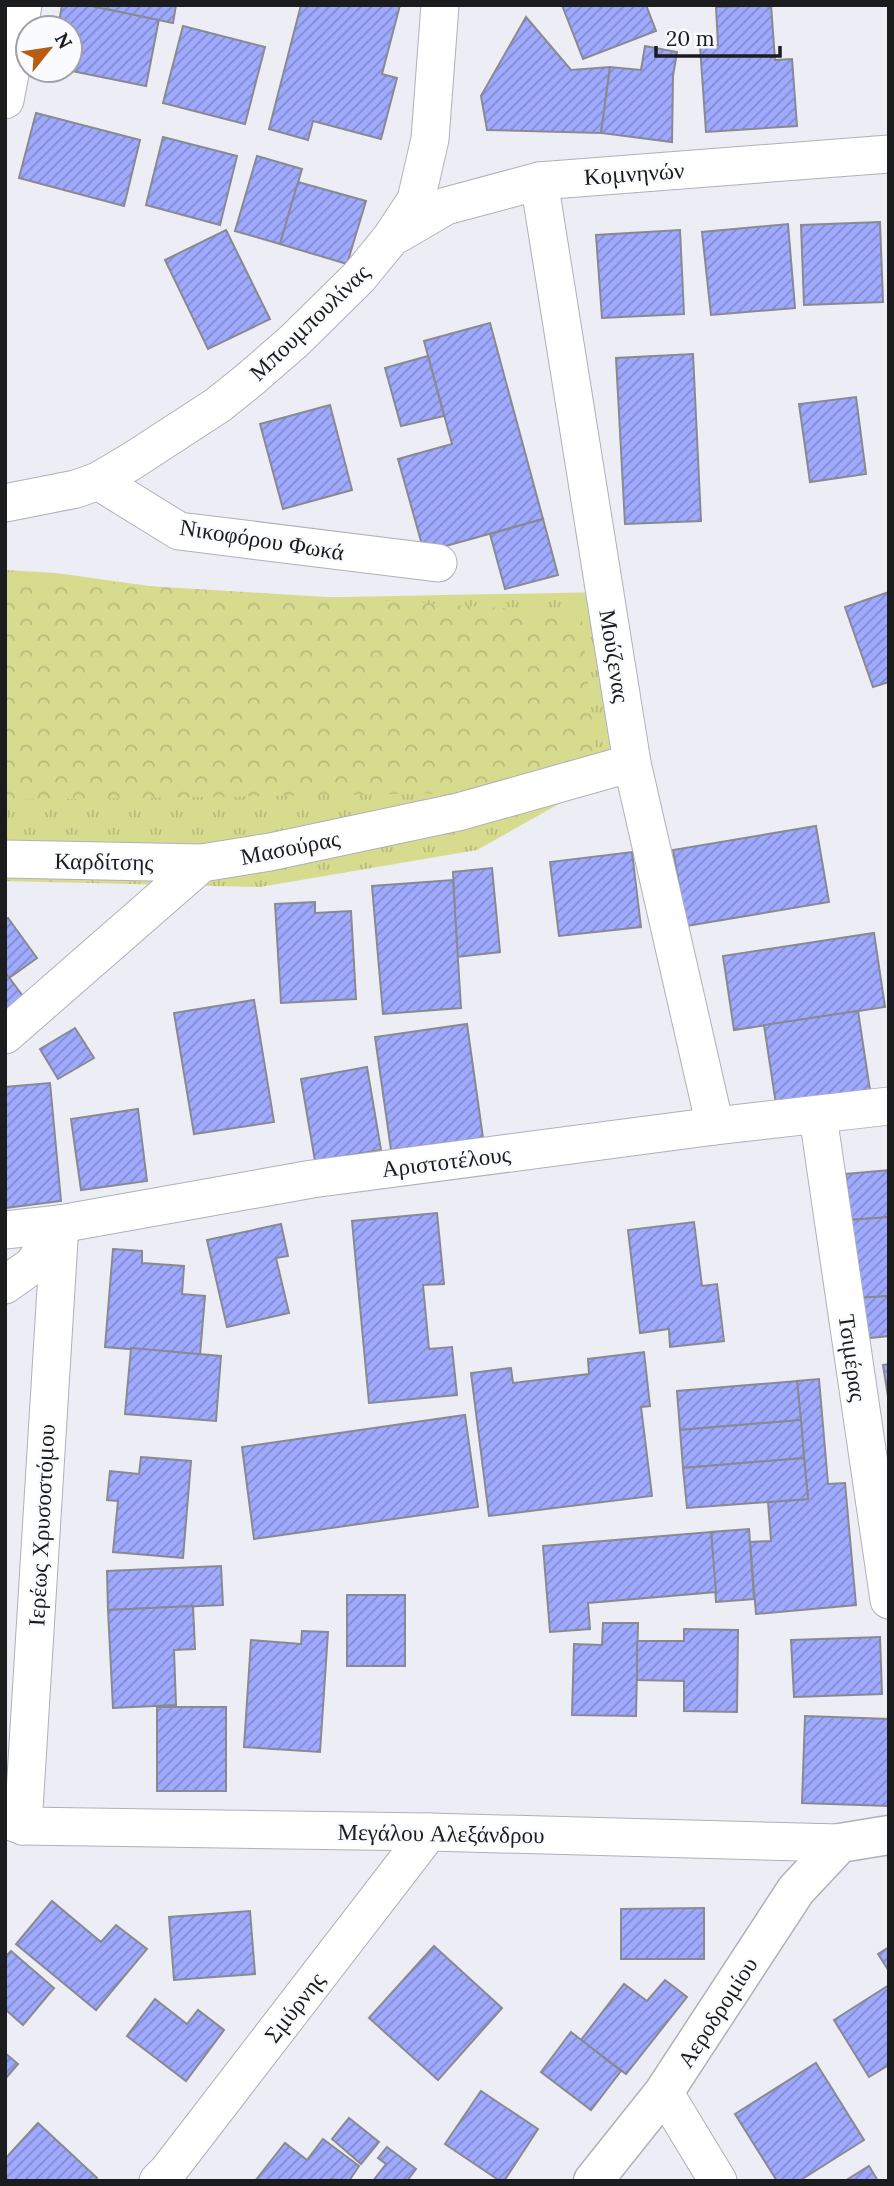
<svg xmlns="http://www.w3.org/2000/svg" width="894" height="2186" viewBox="0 0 894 2186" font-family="Lora,serif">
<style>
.grass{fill:url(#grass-tufts)}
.forest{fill:url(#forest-crowns)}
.building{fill:url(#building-hatch);stroke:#898a91;stroke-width:2}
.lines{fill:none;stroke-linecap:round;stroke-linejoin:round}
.minor-casing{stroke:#afb1b8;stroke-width:39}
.tertiary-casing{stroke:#afb1b8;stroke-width:41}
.minor{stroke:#fff;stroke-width:37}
.tertiary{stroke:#fff;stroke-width:38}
.labels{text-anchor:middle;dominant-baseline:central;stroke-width:5;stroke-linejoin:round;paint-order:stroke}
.street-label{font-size:23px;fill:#1b1c1e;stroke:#fafbfe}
</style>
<defs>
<pattern id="grass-tufts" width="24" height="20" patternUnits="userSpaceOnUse" patternTransform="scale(1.75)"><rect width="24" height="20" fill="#d7db8e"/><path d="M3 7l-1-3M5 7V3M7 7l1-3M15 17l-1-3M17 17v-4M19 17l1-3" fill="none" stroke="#b8bb7a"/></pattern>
<pattern id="forest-crowns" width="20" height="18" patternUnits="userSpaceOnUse" patternTransform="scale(1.75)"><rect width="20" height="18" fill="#d7db8e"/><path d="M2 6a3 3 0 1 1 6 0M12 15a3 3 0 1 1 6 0" fill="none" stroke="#b8bb7a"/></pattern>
<pattern id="building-hatch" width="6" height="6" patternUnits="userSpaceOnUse" patternTransform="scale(1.75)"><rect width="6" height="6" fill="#9faafe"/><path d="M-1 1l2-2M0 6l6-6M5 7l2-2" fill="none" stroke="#818acd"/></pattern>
</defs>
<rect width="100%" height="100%" fill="#ecedf5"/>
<polygon class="grass" points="5,570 56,573 242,599 607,592 632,763 477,850 260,887 5,881"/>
<polygon class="forest" points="5,577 581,613 599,791 5,800"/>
<g class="building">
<polygon points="62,5 87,5 159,19 146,86 67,70 70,70 70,28 58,28"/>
<polygon points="87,5 176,5 173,23"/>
<polygon points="301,5 400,5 382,74 397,78 381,139 313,121 308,140 269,129"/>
<polygon points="562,5 646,5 656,31 583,59"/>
<polygon points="771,5 775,60 792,59 797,126 706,132 700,46 718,45 716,7"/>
<polygon points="526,17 571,70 610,67 601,133 487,130 481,96"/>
<polygon points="183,26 265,47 245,124 163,103"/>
<polygon points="645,46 677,52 673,76 672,142 601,133 610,67 641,70"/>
<polygon points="36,113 140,140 124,206 19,178"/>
<polygon points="163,137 237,156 220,225 146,205"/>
<polygon points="257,156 302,169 280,244 235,231"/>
<polygon points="298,182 366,201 347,264 280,244"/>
<polygon points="880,222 883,302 804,305 801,225"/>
<polygon points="788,224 795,308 711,315 702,232"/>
<polygon points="226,230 270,319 208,349 165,260"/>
<polygon points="680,230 684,314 602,318 596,235"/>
<polygon points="490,323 543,519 424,552 398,459 452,444 424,341"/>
<polygon points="693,354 701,521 625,524 616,358"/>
<polygon points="428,356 444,416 401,426 385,368"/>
<polygon points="856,397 866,474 810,482 799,404"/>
<polygon points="330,405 352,490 283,509 260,424"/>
<polygon points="543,519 558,575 505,589 490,534"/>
<polygon points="889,592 889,682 873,687 845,607"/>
<polygon points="816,826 829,902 686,926 673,850"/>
<polygon points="632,852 641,927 559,936 550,862"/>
<polygon points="492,868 500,952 457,957 453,872"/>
<polygon points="453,880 461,1008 383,1014 372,886"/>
<polygon points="315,902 315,913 351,911 356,999 281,1003 275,904"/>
<polygon points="8,918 37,958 9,978 5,972 5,920"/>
<polygon points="874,933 885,1007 734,1030 723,956"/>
<polygon points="5,972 25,999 5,1013"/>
<polygon points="254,1000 274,1122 194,1134 174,1013"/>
<polygon points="858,1011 871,1097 777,1111 764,1025"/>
<polygon points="467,1024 483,1138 391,1150 375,1037"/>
<polygon points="75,1028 94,1058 58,1079 40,1049"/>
<polygon points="367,1067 381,1150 315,1161 301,1079"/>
<polygon points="50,1083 61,1201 5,1208 5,1087"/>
<polygon points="138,1109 147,1181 81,1190 71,1119"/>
<polygon points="889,1170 889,1217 850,1220 846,1174"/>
<polygon points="437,1213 444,1284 423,1285 429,1349 452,1347 457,1395 369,1403 352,1221"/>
<polygon points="889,1217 889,1296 857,1298 850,1220"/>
<polygon points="694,1222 702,1286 717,1284 724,1341 670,1347 669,1329 640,1333 628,1230"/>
<polygon points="281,1224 288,1256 276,1258 289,1313 227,1327 207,1240"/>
<polygon points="113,1249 142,1251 142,1263 184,1266 182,1294 205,1296 200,1355 105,1347"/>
<polygon points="889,1296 889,1336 861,1339 857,1298"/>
<polygon points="131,1348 221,1356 216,1421 125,1414"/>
<polygon points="644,1352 650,1406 641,1407 652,1496 489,1516 471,1373 511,1368 513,1383 589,1374 588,1359"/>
<polygon points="889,1364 889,1403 883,1365"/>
<polygon points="819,1379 828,1484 845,1483 856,1605 756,1614 750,1542 771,1541 768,1502 808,1499 797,1381"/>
<polygon points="797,1381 801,1420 680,1430 677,1391"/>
<polygon points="465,1415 478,1507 254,1539 242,1447"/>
<polygon points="801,1420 804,1458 683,1468 680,1430"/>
<polygon points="141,1457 191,1461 183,1558 113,1552 118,1501 107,1500 110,1471 139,1474"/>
<polygon points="804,1458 808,1499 687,1508 683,1468"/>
<polygon points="749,1529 754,1599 716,1602 711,1532"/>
<polygon points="711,1532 716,1592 588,1603 590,1629 550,1632 543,1546"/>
<polygon points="221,1566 223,1605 108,1610 107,1571"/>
<rect x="347" y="1595" width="58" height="71"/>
<polygon points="193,1606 195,1649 174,1650 176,1705 113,1708 108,1610"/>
<polygon points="603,1623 638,1623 636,1716 572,1715 574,1644 602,1645"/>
<polygon points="684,1629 738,1630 737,1712 684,1711 684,1681 637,1680 637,1641 684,1641"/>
<polygon points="302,1631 328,1632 320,1752 244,1747 251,1640 301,1644"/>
<polygon points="880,1637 882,1694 794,1697 791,1640"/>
<rect x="157" y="1707" width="69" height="84"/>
<polygon points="805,1716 889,1719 889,1806 802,1803"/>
<polygon points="52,1901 101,1942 116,1925 147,1949 96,2010 16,1944"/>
<polygon points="704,1908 704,1959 621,1959 621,1909"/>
<polygon points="250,1911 255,1974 174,1980 169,1917"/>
<polygon points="434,1946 502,2008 438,2080 369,2018"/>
<polygon points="889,1947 889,1971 878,1954"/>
<polygon points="11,1951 54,1988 23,2025 5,2009 5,1957"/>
<polygon points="665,1980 687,1997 626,2074 581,2040 624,1984 647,2001"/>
<polygon points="889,1985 889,2065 869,2077 834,2020"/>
<polygon points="155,1999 187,2024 198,2010 224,2030 186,2081 127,2036"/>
<polygon points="571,2032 621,2071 591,2110 541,2072"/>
<polygon points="5,2053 18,2064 5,2079"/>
<polygon points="816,2063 864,2140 799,2181 777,2181 735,2114"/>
<polygon points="481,2091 538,2129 504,2181 500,2181 445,2144"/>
<polygon points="349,2118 379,2142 361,2164 332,2139"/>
<polygon points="38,2123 97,2178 95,2181 9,2181 5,2177 5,2159"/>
<polygon points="323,2139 359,2166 349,2181 331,2179 329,2181 255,2181 285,2143 307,2160"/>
<polygon points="387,2147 416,2169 407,2181 373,2181 386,2164 378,2158"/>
<polygon points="869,2166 878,2181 845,2181"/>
</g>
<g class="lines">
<g class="minor-casing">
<g id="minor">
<polyline points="5,100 23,5"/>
<polyline points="539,181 632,763 715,1126"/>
<polyline points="398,234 446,206 539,181 889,154"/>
<polyline points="98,481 179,531 438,563"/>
<polyline points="5,503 76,489 98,481 132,461 218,405 248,381 294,341 359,277 391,238 416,200 430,139 440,5"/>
<polyline points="5,859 202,863"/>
<polyline points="5,1035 202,863 270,852 458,812 632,763"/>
<polyline points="818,1116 889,1600"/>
<polyline points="5,1230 60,1224 312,1179 715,1126 889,1106"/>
<polyline points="5,1285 33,1265 59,1225"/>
<polyline points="5,1819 23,1826 429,1832 840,1843"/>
<polyline points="23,1826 60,1224"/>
<polyline points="664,2092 718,2181"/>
<polyline points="158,2181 168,2171 429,1832"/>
</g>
</g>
<g class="tertiary-casing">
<polyline id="tertiary" points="593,2181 664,2092 796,1890 840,1843 889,1835"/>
</g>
<use href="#minor" class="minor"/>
<use href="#tertiary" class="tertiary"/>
</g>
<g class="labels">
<g class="street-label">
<text transform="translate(634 173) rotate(-4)">Κομνηνών</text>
<text transform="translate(309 322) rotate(-44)">Μπουμπουλίνας</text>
<text transform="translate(262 539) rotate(9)">Νικοφόρου Φωκά</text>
<text transform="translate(615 656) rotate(81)">Μούζενας</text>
<text transform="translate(290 847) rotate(-11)">Μασούρας</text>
<text transform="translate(104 861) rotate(1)">Καρδίτσης</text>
<text transform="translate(446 1161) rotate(-7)">Αριστοτέλους</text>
<text transform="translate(853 1358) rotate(82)">Τσιμέρας</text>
<text transform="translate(41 1525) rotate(-87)">Ιερέως Χρυσοστόμου</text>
<text transform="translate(441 1833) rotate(1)">Μεγάλου Αλεξάνδρου</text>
<text transform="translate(294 2007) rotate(-52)">Σμύρνης</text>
<text transform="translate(717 2012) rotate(-57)">Αεροδρομίου</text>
</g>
</g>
<rect width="894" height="2186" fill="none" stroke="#1b1c1e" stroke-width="14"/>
<g transform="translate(49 49) rotate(60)"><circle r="33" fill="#fafbfe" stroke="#a1a2a4" stroke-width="2"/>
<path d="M0-5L12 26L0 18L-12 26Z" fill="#ba5b12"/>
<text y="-10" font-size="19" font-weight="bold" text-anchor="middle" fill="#1b1c1e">N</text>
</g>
<path d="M656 46v10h124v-10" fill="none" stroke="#1b1c1e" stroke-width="3.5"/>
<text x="666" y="46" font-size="21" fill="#1b1c1e" stroke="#fafbfe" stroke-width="5" paint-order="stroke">20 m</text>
</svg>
